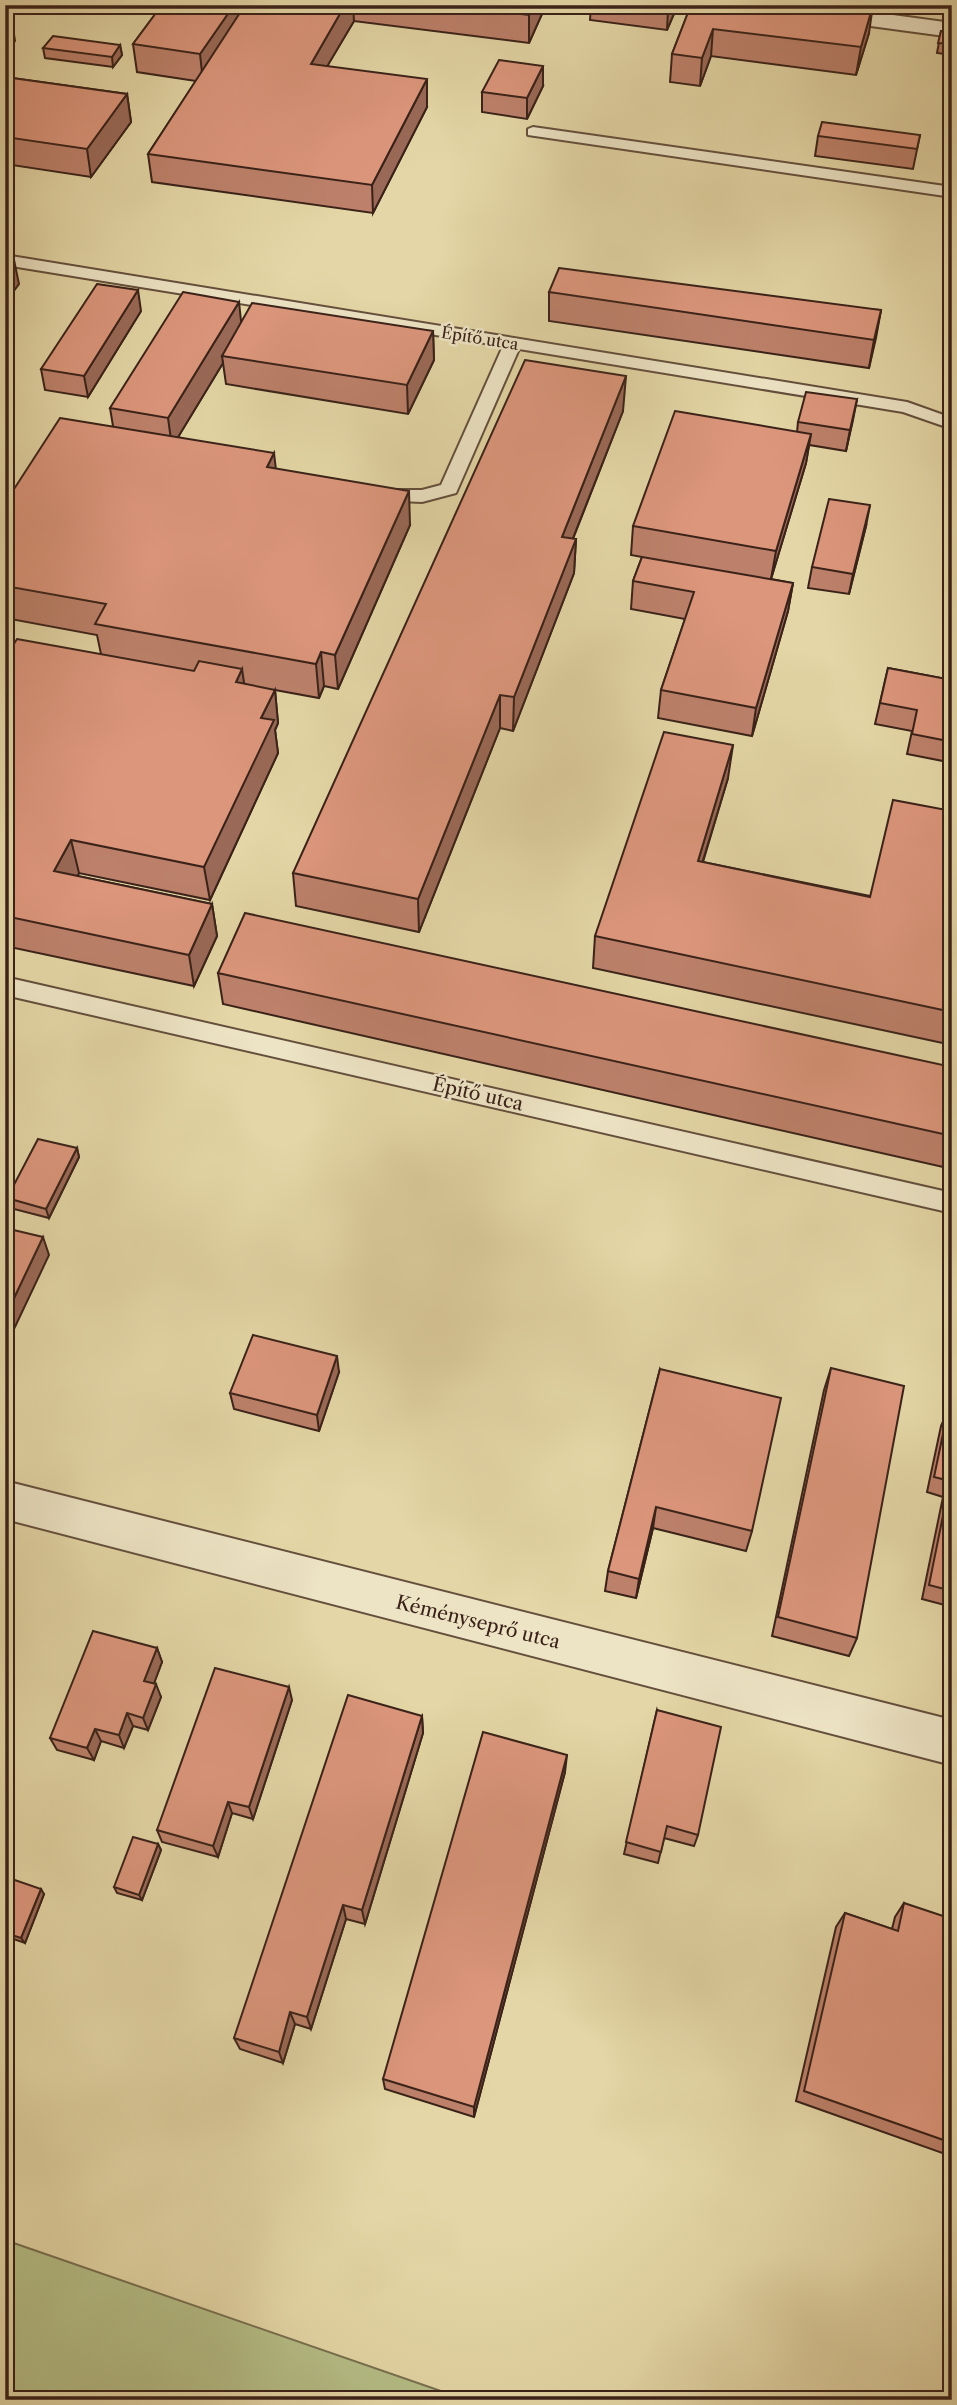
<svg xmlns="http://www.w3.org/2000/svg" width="957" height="2405" viewBox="0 0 957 2405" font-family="'Libre Caslon Text',serif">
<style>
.green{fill:#b5bd86;stroke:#787050;stroke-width:2}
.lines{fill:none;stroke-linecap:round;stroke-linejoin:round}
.lane-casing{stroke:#644f3c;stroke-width:4}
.street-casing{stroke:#644f3c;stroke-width:4}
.lane{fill:#ede4c5;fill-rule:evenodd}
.street{fill:#ede4c5;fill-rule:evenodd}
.wall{fill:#bd816b;stroke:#3a2219;stroke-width:2}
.shaded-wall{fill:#9a6957;stroke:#3a2219;stroke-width:2}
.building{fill:#dc967c;stroke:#3a2219;stroke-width:2}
.labels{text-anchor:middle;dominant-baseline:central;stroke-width:5;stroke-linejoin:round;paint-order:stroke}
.far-street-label{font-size:16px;fill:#3a2219;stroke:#ede4c5}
.street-label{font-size:19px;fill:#3a2219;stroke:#ede4c5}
</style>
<rect width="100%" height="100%" fill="#e4d6a6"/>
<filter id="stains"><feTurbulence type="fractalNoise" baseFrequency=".00286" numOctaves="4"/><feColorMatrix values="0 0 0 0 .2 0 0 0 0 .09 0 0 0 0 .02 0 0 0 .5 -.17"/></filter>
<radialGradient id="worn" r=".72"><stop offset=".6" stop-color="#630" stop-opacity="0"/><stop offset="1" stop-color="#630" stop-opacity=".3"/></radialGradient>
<polygon class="green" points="5,2240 464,2399 464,2400 5,2400"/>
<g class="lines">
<g class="lane-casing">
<g id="lane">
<polygon points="533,127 952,187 952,197 528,135 528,129"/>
<polygon points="5,255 907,402 952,418 952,429 903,412 519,349 456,493 422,502 375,500 368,498 366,494 368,490 422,490 441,485 503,346 5,265"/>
<polygon points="5,977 952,1193 952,1213 5,995"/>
</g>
</g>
<g class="street-casing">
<g id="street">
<polygon points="756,5 819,5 952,23 952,37 767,12"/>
<polygon points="5,1481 952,1720 952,1765 5,1519"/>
</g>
</g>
<use href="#lane" class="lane"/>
<use href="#street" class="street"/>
</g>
<g class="wall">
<polygon points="162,5 546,5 529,43 354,21 327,66 427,107 373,213 152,182 148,154 196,81 137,72 133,44"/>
<polygon points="591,5 670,5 676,9 667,30 590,20"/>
<polygon points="691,5 869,33 856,75 711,56 700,86 670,82 672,54"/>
<polygon points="941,31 952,32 952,55 937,53"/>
<polygon points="120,45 122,55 113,67 45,58 43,48"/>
<polygon points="5,77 127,94 131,122 91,177 5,164"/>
<polygon points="543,86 527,119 482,112 482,92"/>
<polygon points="920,135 913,169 815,156 818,136"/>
<polygon points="549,292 881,310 869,368 549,321"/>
<polygon points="141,311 88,397 45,390 41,369"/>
<polygon points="241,322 433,331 434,360 408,414 226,384 223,363 178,437 276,469 410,525 338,689 324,686 319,698 275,690 278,723 275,730 278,753 210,900 79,873 77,876 212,904 217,936 194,986 5,946 5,658 101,654 97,635 5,618 5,503 113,426 110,408"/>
<polygon points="857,399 846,451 809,445 806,463 771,579 793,583 788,611 752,736 658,718 661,690 685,619 631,609 633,581 642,557 631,555 633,526 797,432 798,422"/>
<polygon points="623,411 573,539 576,539 574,573 513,731 500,728 419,932 296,906 293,873"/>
<polygon points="866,526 849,594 808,588 812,567"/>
<polygon points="888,668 952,680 952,739 949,738 943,761 907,754 912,731 875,724"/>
<polygon points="728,778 703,862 870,896 952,811 952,1045 593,968 595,936"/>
<polygon points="218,973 952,1067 952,1169 223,1004"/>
<polygon points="77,1148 79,1157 49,1218 10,1208 7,1198"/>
<polygon points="831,1368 857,1638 849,1656 772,1636 824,1390"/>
<polygon points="660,1369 752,1531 746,1551 653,1528 636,1598 605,1591 608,1571"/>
<polygon points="339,1372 319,1431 234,1409 230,1393"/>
<polygon points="948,1410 952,1411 952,1607 922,1599 943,1497 927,1492 941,1426"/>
<polygon points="157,1648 162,1662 154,1683 161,1697 148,1730 133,1726 124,1748 101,1741 94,1760 57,1750 50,1738"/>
<polygon points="292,1700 253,1819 232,1813 218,1857 162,1842 157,1830"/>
<polygon points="657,1710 698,1835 694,1846 664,1838 658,1863 624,1854"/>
<polygon points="422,1716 423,1733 365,1924 346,1919 311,2029 295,2024 283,2063 240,2049 234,2038"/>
<polygon points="565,1772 474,2117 385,2089 383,2079"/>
<polygon points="158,1844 161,1850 142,1900 117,1893 114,1887"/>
<polygon points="5,1879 44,1894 25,1943 5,1936"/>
<polygon points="904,1903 950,1960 952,1960 952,2149 945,2154 796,2101 836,1927 845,1913 892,1929 895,1917"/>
</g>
<g class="shaded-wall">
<polygon points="234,5 256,5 203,82 200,54"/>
<polygon points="345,5 353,5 354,21 312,92 311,64"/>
<polygon points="534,5 546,5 529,43 529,15"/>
<polygon points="670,5 676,5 676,9 667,30 668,10"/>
<polygon points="873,5 869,33 856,75 861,47"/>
<polygon points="12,21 15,41 5,54 5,29"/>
<polygon points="713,29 711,56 700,86 702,58"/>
<polygon points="120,45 122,55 113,67 112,57"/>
<polygon points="543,66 543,86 527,119 527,98"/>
<polygon points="427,79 427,107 373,213 372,185"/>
<polygon points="127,94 131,122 91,177 87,149"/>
<polygon points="13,255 19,284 5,303 5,266"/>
<polygon points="138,290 141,311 88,397 84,376"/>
<polygon points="239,302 242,330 222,356 223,363 172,447 168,418"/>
<polygon points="881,310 876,338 869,368 874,340"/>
<polygon points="433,331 434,360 408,414 407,385"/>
<polygon points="626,376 623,411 560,571 562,537"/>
<polygon points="857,399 853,420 846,451 850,430"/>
<polygon points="811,434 806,463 771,579 776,551"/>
<polygon points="274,453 278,487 267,467"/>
<polygon points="409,491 410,525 338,689 335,655"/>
<polygon points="870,505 866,526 849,594 853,574"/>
<polygon points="576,539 574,573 513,731 514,697"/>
<polygon points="793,583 788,611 752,736 756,708"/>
<polygon points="321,652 324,686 319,698 316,664"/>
<polygon points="242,669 247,703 236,682"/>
<polygon points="275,690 278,723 275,730 278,753 210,900 204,867 261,718"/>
<polygon points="500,695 500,728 419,932 418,899"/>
<polygon points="733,745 728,778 693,893 698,861"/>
<polygon points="71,840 79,873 63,904 54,871"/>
<polygon points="212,904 217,936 194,986 189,955"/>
<polygon points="77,1148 79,1157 49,1218 46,1209"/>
<polygon points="43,1237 49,1255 5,1348 5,1317"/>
<polygon points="337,1356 339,1372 319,1431 317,1415"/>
<polygon points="656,1507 653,1528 636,1598 639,1579"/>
<polygon points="157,1648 162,1662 150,1694 144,1681"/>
<polygon points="156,1684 161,1697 148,1730 143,1718"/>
<polygon points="289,1687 292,1700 253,1819 249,1807"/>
<polygon points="127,1713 133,1726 124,1748 119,1735"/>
<polygon points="422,1716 423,1733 365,1924 362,1910"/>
<polygon points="95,1729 101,1741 94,1760 87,1748"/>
<polygon points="567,1755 565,1772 474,2117 474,2107"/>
<polygon points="228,1802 232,1813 218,1857 213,1846"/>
<polygon points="158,1844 161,1850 142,1900 139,1895"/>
<polygon points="41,1889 44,1894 25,1943 21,1938"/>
<polygon points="343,1905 346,1919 311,2029 307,2017"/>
<polygon points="290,2012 295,2024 283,2063 279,2052"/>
</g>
<g class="building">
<polygon points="162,5 234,5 200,54 133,44"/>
<polygon points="245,5 345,5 311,64 427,79 372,185 148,154"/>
<polygon points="447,5 534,5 529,15"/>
<polygon points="629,5 670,5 668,10"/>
<polygon points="691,5 873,5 861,47 713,29 702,58 672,54"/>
<polygon points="5,20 12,21 5,29"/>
<polygon points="941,31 952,32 952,44 938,43"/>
<polygon points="53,36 120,45 112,57 43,48"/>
<polygon points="499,60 543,66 527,98 482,92"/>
<polygon points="5,77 127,94 87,149 5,137"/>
<polygon points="822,122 920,135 917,149 818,136"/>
<polygon points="5,254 13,255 5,266"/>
<polygon points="559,268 881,310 874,340 549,292"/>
<polygon points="97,284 138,290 84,376 41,369"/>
<polygon points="183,292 239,302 168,418 110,408"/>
<polygon points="252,303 433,331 407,385 222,356"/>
<polygon points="525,360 626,376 562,537 576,539 514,697 500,695 418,899 293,873"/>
<polygon points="806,392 857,399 850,430 798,422"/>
<polygon points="675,411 811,434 776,551 633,526"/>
<polygon points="60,418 274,453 267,467 409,491 335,655 321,652 316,664 95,624 106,604 5,586 5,503"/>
<polygon points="829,499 870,505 853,574 812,567"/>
<polygon points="642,557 793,583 756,708 661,690 694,592 633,581"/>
<polygon points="17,639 194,671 199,661 242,669 236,682 275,690 261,718 274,720 204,867 71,840 54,871 212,904 189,955 5,916 5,658"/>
<polygon points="888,668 952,680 952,726 948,741 912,734 917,710 880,703"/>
<polygon points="664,732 733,745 698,861 870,897 893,800 952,811 952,1012 595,936"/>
<polygon points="245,913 952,1067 952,1136 218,973"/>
<polygon points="38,1139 77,1148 46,1209 7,1198"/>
<polygon points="5,1228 43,1237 5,1317"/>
<polygon points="253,1335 337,1356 317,1415 230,1393"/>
<polygon points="831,1368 904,1386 857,1638 778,1617"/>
<polygon points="660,1369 781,1398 752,1531 656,1507 639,1579 608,1571"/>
<polygon points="948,1410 952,1411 952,1591 929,1585 950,1481 934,1477"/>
<polygon points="93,1631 157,1648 144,1681 156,1684 143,1718 127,1713 119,1735 95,1729 87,1748 50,1738"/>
<polygon points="215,1668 289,1687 249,1807 228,1802 213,1846 157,1830"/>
<polygon points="348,1695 422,1716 362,1910 343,1905 307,2017 290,2012 279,2052 234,2038"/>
<polygon points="657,1710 721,1727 698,1835 667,1826 661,1852 626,1842"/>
<polygon points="483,1732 567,1755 474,2107 383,2079"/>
<polygon points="133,1837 158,1844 139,1895 114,1887"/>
<polygon points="6,1877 41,1889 21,1938 5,1933"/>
<polygon points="904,1903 952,1919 952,1949 950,1960 952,1960 952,2143 804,2091 845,1913 898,1931"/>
</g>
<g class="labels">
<g class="far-street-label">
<text transform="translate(480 338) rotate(9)">Építő utca</text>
</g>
<g class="street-label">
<text transform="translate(478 1094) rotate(13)">Építő utca</text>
<text transform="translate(478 1622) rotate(14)">Kéményseprő utca</text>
</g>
</g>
<rect width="957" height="2405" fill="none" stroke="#e4d6a6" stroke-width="28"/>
<rect x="7" y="7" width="943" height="2391" fill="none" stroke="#3a2219" stroke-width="3.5"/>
<rect x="14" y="14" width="929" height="2377" fill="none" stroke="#3a2219" stroke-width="2"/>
<rect width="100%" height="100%" filter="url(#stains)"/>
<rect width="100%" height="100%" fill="url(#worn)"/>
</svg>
